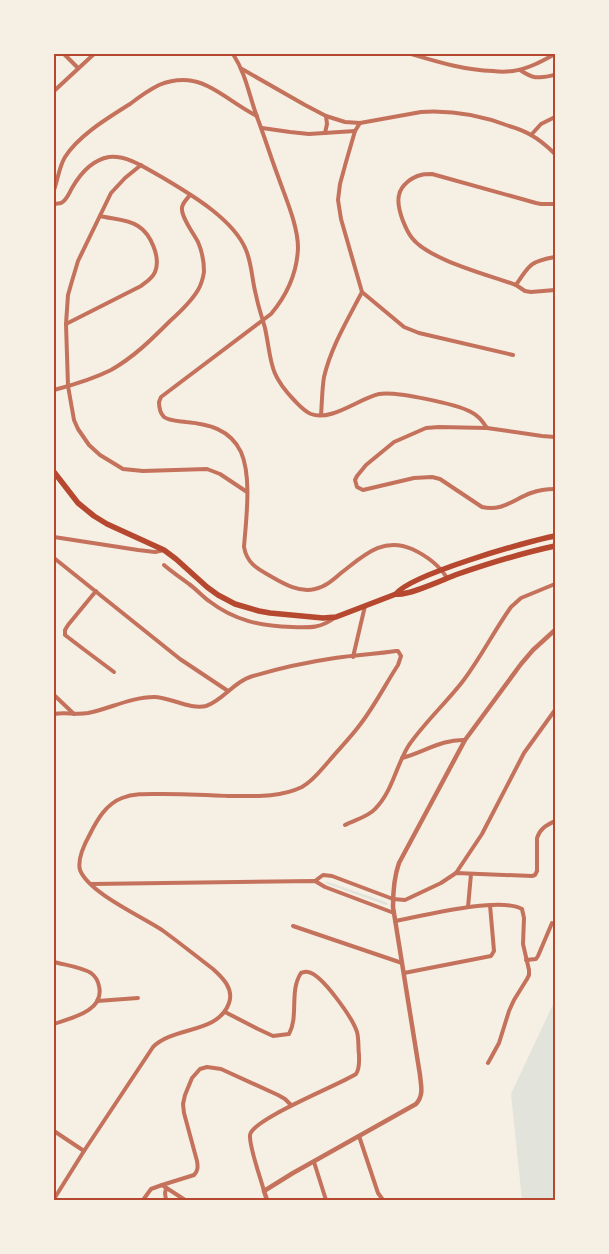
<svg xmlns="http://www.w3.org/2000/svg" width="609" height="1254" viewBox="0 0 609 1254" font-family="'Public Sans',sans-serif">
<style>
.green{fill:#e2e4dc}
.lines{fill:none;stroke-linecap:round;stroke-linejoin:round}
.minor{stroke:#c5725c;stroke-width:4}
.tertiary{stroke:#c5725c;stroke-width:4.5}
.primary{stroke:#b5482f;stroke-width:5.5}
.neatline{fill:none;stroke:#b5482f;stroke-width:2}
</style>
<rect width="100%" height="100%" fill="#f6efe4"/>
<g class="green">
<polygon points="325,881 386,902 388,904 386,905 327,884"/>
<polygon points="555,1000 555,1200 522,1200 511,1094"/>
</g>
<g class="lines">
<g class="minor">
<polyline points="64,54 78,68"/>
<path d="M233,54C246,74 249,95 257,117C265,138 271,158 279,179C286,199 298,226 298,248C297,273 287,295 271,314L161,397L159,402C159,407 160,413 164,417C169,421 179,421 186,422C208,424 230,429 241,452C252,477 246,520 244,547C247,564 258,569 272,577C284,584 300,593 315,589C325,587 333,580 341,573C363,556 383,536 412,549C427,556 439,565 447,578"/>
<path d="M411,54C438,62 464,70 493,71C500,72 506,72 513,71C528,69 542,61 555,54"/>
<path d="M242,69L305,105L326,116L345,122L360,123L421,112C451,110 480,115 509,126C516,128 524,131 531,135C540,140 548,147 555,154"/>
<path d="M520,70C535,80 538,78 555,75"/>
<polyline points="54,91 94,54"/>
<polyline points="360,123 355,131 346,162 340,184 338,200 341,219 362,292 404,327 419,333 513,355"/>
<polyline points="262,128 290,132 309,134 355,131"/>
<polyline points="325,133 327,124 326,116"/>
<polyline points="531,135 541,124 555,117"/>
<polyline points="141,165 125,178 111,193 78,261 72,281 68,295 66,324 68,386 74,420 78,429 89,445 100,455 123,469 143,471 207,469 220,474 247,492"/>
<path d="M54,190C58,179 59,167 65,157C79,135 108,118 130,104C139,97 149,90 159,85C169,81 182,79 193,81C212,84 238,107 257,116"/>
<path d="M555,204H541L536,203L432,174C429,174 424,174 421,175C412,177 401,185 399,195C397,203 400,213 403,221C405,226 408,233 412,238C429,260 489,275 516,285L525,291L531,292L555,290"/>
<path d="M54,205C54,204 60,203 61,203C67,200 69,193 72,188C80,174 92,160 109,157C129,155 148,170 165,179C192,195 234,220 246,250C252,264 252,281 256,295C258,306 262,317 265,328C272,361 268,373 294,400C299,405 304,411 311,414C331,422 360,398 379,394C395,391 457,404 471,412C479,416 482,421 487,428"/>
<path d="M516,285C529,265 531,261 555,257"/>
<path d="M66,324L141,286C146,282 152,279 155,272C161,258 151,234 138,226C128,219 112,219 100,216"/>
<path d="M54,390C73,385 93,379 111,370C134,357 152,339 170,321C180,312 191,302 198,290C201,285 203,278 204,272C204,262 202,251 198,242C194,234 181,217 182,208C182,203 187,199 190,195"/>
<path d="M321,415C322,403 322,389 324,377C331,347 348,319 362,292"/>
<path d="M555,437L542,436L487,428L439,427L426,428L394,442L366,465L357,476L355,480L357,487L363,490L414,478L432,477L440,479L482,507C502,512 514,499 531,493C539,490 547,489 555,489"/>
<polyline points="54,537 138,550 155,552 164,550"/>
<polyline points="54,558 180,659 228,691"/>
<path d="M164,565C172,572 181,578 189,584C196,589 202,596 209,601C235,621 261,626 292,627C311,628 321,628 336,617"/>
<polyline points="96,591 68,625 65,630 65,635 82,648 114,672"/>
<polyline points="353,657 365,606"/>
<polyline points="54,695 74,714"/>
<path d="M54,714C65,712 76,715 88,713C109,709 131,697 154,697C170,697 190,710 206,706C222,701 234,682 250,677C276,669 308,662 335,658C355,655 376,654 396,651H398L401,656L398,665C385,685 374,707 359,726C350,738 339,749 329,761C321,770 313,781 302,787C279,798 253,796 228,796C206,795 185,794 163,794C149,794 135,793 122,798C106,804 97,820 90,834C85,843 77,859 80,870C89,893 141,916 162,930C180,943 196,956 213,969C223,978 234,989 229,1003C218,1034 174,1026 153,1047L84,1151L54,1199"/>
<path d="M402,758C424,752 442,739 465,740"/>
<path d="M345,825C354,820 368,817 375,809C393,791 396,765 409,745C425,722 446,703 463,681C481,657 494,631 511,607L521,598L555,584"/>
<polyline points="456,873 482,834 524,753 555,710"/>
<path d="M315,881L323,875L332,876L393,899L405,900L441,883L456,873L532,876L535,875L537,871V838C540,828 547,825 555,821"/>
<polyline points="91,884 315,881 325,887 394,913"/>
<polyline points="468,907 471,874"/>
<path d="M395,921C422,916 500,896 522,909L524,918L523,944L529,970V975L527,979L514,1000L509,1011L499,1043L488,1063"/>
<polyline points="293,926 402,963"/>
<polyline points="526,960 536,959 538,956 552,923"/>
<path d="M54,962C65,965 81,967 91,973C95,976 98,981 99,986C105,1011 71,1018 54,1024"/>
<polyline points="404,973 491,956 494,951 490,905"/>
<polyline points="97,1001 138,998"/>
<path d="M225,1012L258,1029L273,1036L289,1034C299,1016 289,991 301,973C304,972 305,971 308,972C322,974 353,1019 357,1032C359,1039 358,1048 359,1055C359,1062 360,1068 356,1074C339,1085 252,1119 250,1135C249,1147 261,1179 264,1191"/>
<polyline points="54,1131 84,1151"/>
<polyline points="359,1136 378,1193 383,1200"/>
<polyline points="314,1162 326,1200"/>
<path d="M162,1185L194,1175C198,1171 198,1167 197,1161L184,1113L183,1104L185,1095L192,1078L200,1069L207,1067L221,1069L278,1095L285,1099L291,1105"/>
<polyline points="143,1200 151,1189 162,1185 185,1200"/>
<polyline points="166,1200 165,1193 166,1189"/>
</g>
<path class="tertiary" d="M267,1200L264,1191L293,1173L416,1104C424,1095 421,1086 420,1075L393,907C393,892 394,877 399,863L465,740L521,664L533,650L555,630"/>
<g class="primary">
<path d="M54,472L78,503L94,516L107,524L164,550L176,559L207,587L218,595L235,604L259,611L270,613L323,618L336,617L396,594C409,596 444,579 458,574C490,563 522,553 555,546"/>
<path d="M396,594C409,575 528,541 555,536"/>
</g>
</g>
<rect width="609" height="1254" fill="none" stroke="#f6efe4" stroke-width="110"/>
<rect x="55" y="55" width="499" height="1144" class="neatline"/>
</svg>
